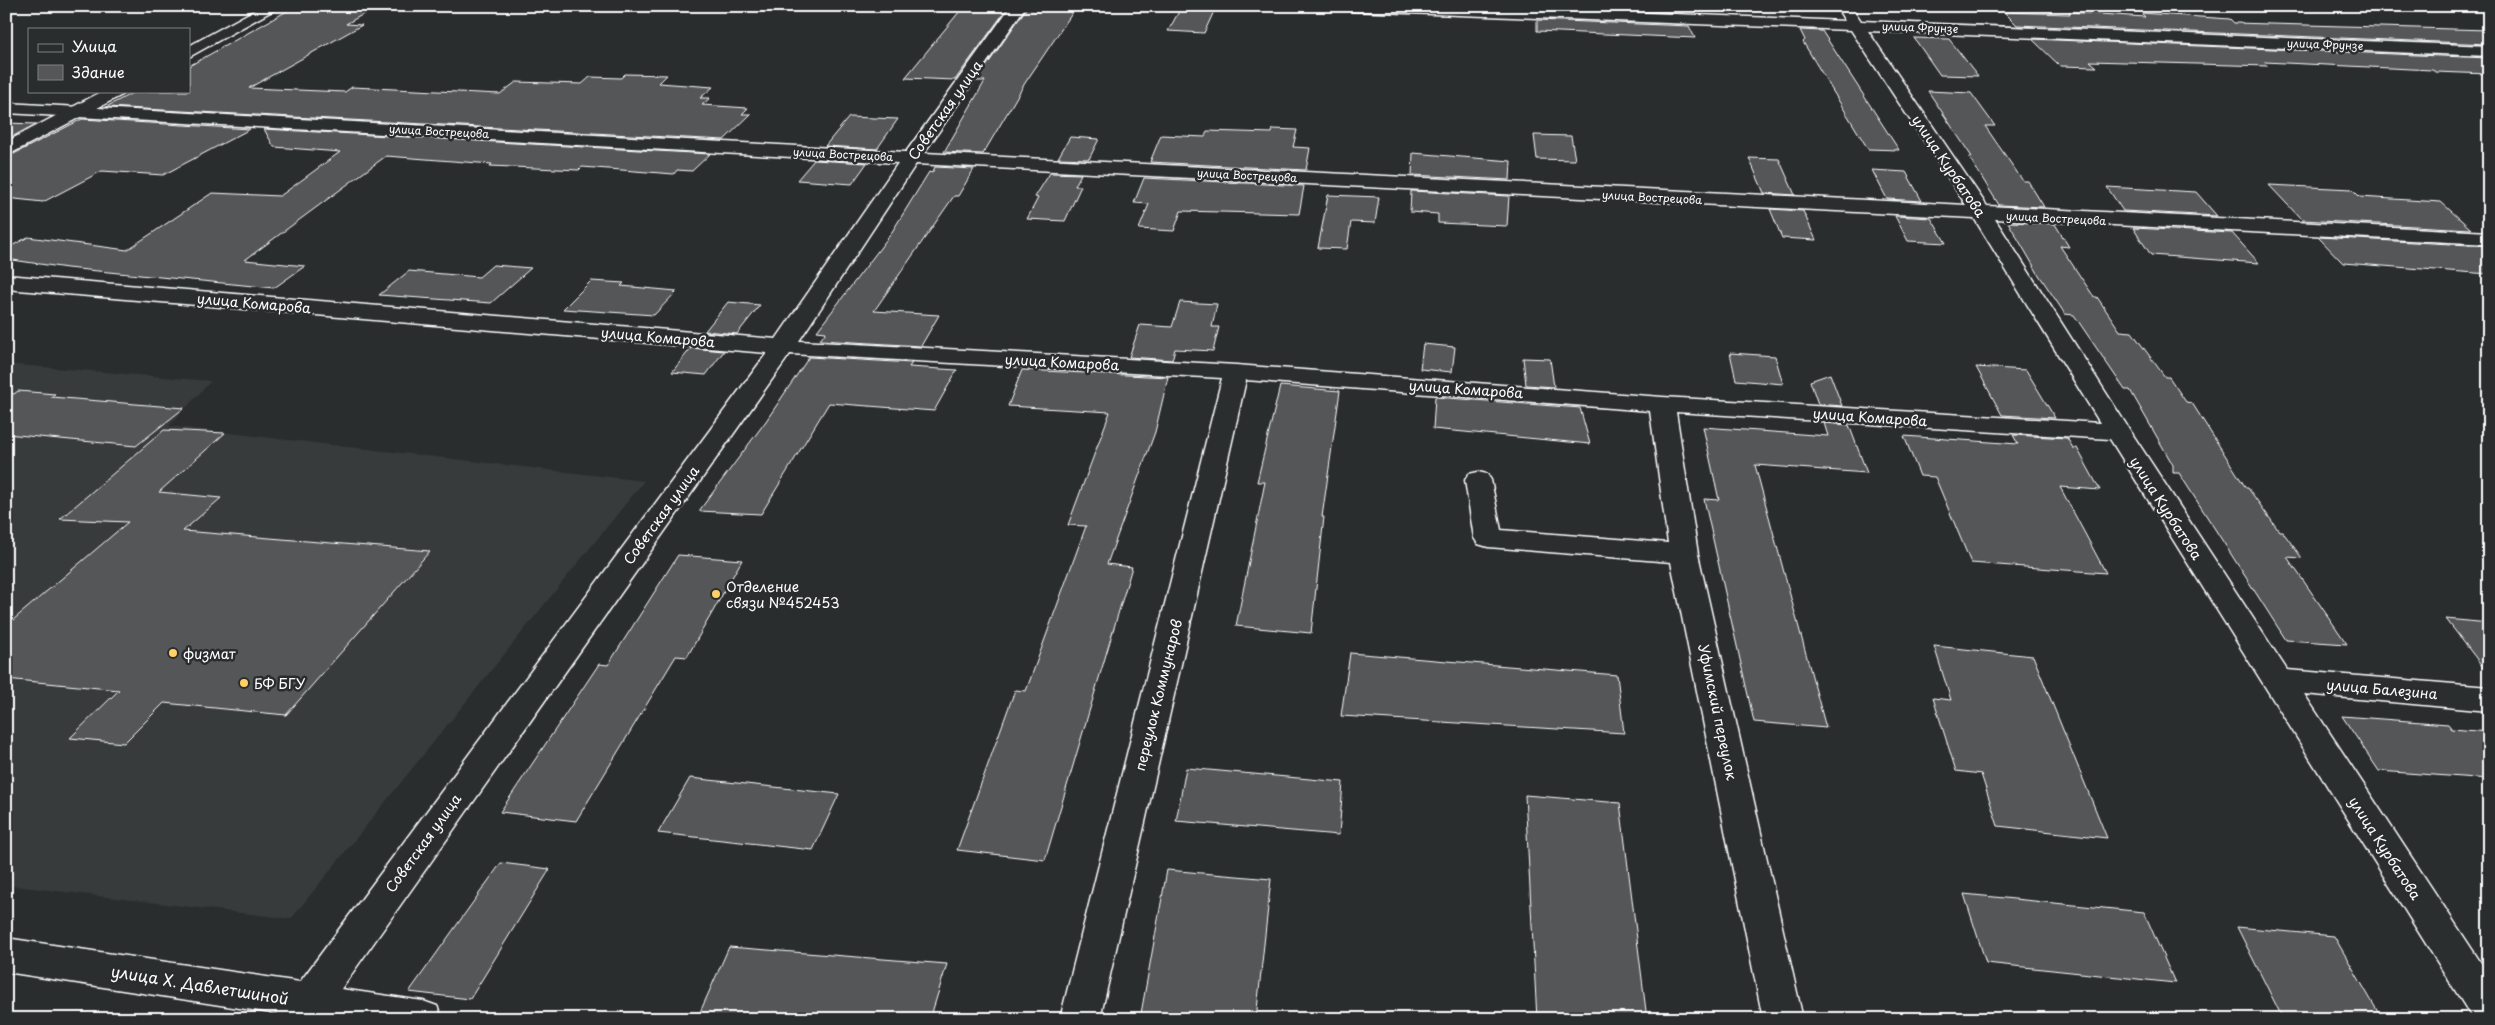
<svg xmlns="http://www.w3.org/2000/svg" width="2495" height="1025" viewBox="0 0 2495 1025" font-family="'Playpen Sans',sans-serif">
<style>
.built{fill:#373a3b}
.building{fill:#555758;stroke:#fff}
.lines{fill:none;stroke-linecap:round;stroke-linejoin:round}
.minor-casing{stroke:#fff;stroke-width:3}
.major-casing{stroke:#fff;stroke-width:3}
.minor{fill:#2a2d2e;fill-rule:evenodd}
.major{fill:#2a2d2e;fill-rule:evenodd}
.poi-dot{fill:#ffd166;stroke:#2a2d2e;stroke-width:2}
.labels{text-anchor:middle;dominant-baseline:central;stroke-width:5;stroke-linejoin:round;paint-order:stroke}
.far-street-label{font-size:11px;fill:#fff;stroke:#2a2d2e}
.street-label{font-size:14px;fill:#fff;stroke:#2a2d2e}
.poi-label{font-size:14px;fill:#fff;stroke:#2a2d2e;text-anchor:start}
.near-street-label{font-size:16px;fill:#fff;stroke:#2a2d2e}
</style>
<rect width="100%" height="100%" fill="#2a2d2e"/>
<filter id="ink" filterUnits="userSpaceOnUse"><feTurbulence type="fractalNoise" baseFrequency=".02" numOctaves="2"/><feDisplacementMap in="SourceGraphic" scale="10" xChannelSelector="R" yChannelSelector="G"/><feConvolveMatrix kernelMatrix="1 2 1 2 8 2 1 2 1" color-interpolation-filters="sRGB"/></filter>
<g filter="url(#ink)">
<polygon class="built" points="6,364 211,381 169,426 644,481 291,919 6,885"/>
<g class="building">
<polygon points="296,6 378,6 346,24 362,25 249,88 345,92 352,87 500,94 516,82 582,84 590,77 621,78 625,74 667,75 659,83 713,87 700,98 710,98 702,105 748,108 742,114 751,114 724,140 106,107 136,91 189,91 189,66"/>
<polygon points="964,6 1009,6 955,80 905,78"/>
<polygon points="1028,6 1077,6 1025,83 983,154 944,152 985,81 976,81"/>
<polygon points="1538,6 1681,6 1683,13 1538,7"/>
<polygon points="1181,8 1215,9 1204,33 1168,31"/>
<polygon points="2004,12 2070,14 2069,12 2145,17 2141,13 2230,19 2234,23 2489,30 2489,44 2017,25"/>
<polygon points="1537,20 1689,26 1695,38 1537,31"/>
<polygon points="1800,30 1822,31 1899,150 1868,149 1803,42 1805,40"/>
<polygon points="1914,38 1949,39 1978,76 1940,75"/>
<polygon points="2032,39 2489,58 2489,74 2436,72 2432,70 2264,62 2268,66 2090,61 2097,67 2060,66"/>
<polygon points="1928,91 1971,93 1995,126 1985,126 2023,181 2028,181 2044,207 1999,205 1969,157 1972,157"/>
<polygon points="849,117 898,119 877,149 825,146"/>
<polygon points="82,119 250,129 163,175 102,171 43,202 6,198 6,158"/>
<polygon points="6,123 36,124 6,140"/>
<polygon points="264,129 710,154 692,171 677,170 674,174 582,167 579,170 490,166 492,164 386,156 245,260 305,266 274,288 67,268 6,259 6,249 28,237 127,250 212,193 280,196 340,152 274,147"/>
<polygon points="1273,129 1297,130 1293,147 1310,148 1306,170 1150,162 1161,135 1205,137 1207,131 1272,133"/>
<polygon points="1534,135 1571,136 1575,160 1537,159"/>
<polygon points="1070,137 1099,139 1089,159 1058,158"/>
<polygon points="1413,153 1511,161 1510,180 1412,175"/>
<polygon points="1749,158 1779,159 1795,195 1764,193"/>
<polygon points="814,160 867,163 852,184 797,180"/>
<polygon points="935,167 974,169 958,196 954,196 874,311 939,315 921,346 820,340 826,332 817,331 890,235 929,172 932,173"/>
<polygon points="1872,170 1906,172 1922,201 1887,199"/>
<polygon points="1050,173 1081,174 1075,186 1081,186 1065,221 1027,219 1038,198 1035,197"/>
<polygon points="1144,178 1304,186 1299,214 1181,211 1174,231 1139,229 1149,204 1134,203"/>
<polygon points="2269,185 2352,189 2360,197 2441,202 2471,229 2302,220"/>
<polygon points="2107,187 2196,192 2217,216 2123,211"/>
<polygon points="1411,191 1509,196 1507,226 1438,223 1438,214 1410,212"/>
<polygon points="1328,195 1379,197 1375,223 1351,222 1347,249 1318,248"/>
<polygon points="1770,209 1803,211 1816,240 1782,238"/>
<polygon points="1895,216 1931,218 1946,243 1908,241"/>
<polygon points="2008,222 2055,224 2069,247 2060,246 2094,297 2097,297 2120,331 2132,332 2165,377 2169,377 2186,402 2192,403 2246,488 2248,488 2279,531 2282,531 2302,558 2287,557 2347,644 2286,640 2179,473 2173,473 2173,465 2130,390 2125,390 2074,315 2065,314 2039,275"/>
<polygon points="2133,228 2232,233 2259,263 2151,255"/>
<polygon points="2318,237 2489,246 2489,274 2343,263"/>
<polygon points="493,265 531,268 491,303 379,295 409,271 479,277"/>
<polygon points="591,281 624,283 621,286 677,291 654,315 563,309"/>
<polygon points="728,302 760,305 737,334 705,331"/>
<polygon points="1180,302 1217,304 1212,327 1219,327 1213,351 1175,349 1172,360 1129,357 1140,325 1172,327"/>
<polygon points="1423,344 1455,347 1452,372 1420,369"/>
<polygon points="691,348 724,351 706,375 672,372"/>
<polygon points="1730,353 1775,356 1783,384 1736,380"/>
<polygon points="809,357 912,363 909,367 957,370 934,411 829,403 761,514 699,511 766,421"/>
<polygon points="1523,358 1550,359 1554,387 1526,385"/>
<polygon points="1976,367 2026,370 2055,418 2002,415"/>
<polygon points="1022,370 1168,377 1155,432 1107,564 1132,567 1045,860 957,850 1015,690 1026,691 1086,526 1068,525 1110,412 1008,406"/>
<polygon points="1830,374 1842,406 1818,404 1810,381"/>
<polygon points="1280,386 1340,391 1322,517 1324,517 1311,633 1236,626 1265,482 1257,482"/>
<polygon points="18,391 55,394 51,397 184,408 136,446 6,434 6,393 14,394"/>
<polygon points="1435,397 1580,408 1590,444 1433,429"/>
<polygon points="1824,423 1849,425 1867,473 1755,465 1826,728 1754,722 1704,499 1719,500 1703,427 1828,436"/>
<polygon points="164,430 225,433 159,492 221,498 183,531 430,551 286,715 164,703 124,743 70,738 119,690 6,679 6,626 128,522 60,519"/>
<polygon points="2013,435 2067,438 2073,448 2077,448 2100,490 2060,487 2106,573 1971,563 1935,477 1920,476 1904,436 2018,444"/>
<polygon points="678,555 742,560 687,657 676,656 576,821 500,812 599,664 608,665"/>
<polygon points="2446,619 2489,623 2489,675"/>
<polygon points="1934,646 2033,656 2107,838 1998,826 1981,774 1956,771 1933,698 1951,700"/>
<polygon points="1350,653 1617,675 1624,733 1341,716"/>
<polygon points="2342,716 2448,724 2452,729 2489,732 2489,779 2379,771"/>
<polygon points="1186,768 1343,782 1339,835 1176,821"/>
<polygon points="690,778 839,794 813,850 658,833"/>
<polygon points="1525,795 1620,803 1647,1019 1537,1019"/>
<polygon points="501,863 550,869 470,999 409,992"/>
<polygon points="1167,870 1271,879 1256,1019 1140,1019"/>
<polygon points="1964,894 2144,912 2175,983 1986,963"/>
<polygon points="2237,927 2334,936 2382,1019 2283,1019"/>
<polygon points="729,947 947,964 930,1019 697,1019"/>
</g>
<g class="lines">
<g class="minor-casing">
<path id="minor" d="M1011,6H1026L924,153L1966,205L1851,30L1352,11L1345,6H1474L1845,21L1836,6H1851L1861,21L2489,46V56L1868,31L1987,206L2489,232V244L1995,219L2131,432L2287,670L2489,687V711L2304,694L2489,975V1019H2473L2110,439L1676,412L1698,554L1803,1019H1763L1671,562L1488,547L1478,544L1474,538L1465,480L1469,474L1478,472L1487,474L1491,480L1501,530L1668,543L1650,411L1246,380L1100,1019H1060L1222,378L790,354L341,989L423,1001L437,1006L443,1019H276L278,1014L6,972V938L300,982L767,353L6,289V275L776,339L898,163L6,113V103L906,152ZM916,164L1974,218L2100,423L1662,397L1236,365L799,341Z"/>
</g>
<g class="major-casing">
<g id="major">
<polygon points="262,6 281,6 189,57 189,46"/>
<polygon points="103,91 124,91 122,95 6,156 6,142"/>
</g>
</g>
<use href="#minor" class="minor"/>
<use href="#major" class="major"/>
</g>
</g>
<g class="poi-dot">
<circle cx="716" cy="594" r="5"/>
<circle cx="173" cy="653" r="5"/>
<circle cx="244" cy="683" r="5"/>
</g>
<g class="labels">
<g class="far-street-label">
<text transform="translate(1920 27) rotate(2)">улица Фрунзе</text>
<text transform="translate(2325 44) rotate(2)">улица Фрунзе</text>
<text transform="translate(439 131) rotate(3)">улица Вострецова</text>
<text transform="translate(843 154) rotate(3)">улица Вострецова</text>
<text transform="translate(1247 175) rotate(3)">улица Вострецова</text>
<text transform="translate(1652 197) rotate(3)">улица Вострецова</text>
<text transform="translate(2056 218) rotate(3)">улица Вострецова</text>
</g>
<g class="street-label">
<text transform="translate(945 110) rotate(-55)">Советская улица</text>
<text transform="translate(1949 166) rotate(56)">улица Курбатова</text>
<text transform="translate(254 303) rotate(5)">улица Комарова</text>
<text transform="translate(658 337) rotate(5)">улица Комарова</text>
<text transform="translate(1062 362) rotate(3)">улица Комарова</text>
<text transform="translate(1466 389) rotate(4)">улица Комарова</text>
<text transform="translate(1870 417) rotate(4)">улица Комарова</text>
<text transform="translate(2166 508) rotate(57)">улица Курбатова</text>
<text transform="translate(661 515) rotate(-54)">Советская улица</text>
<text transform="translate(2382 689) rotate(5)">улица Балезина</text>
<text transform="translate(1158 695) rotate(-76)">переулок Коммунаров</text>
<text transform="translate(1718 712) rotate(78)">Уфимский переулок</text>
<text transform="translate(423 843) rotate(-54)">Советская улица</text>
<text transform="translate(2385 848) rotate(57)">улица Курбатова</text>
</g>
<g class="poi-label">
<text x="726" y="586">Отделение<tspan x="726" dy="16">связи №452453</tspan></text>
<text x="183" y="653">физмат</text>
<text x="254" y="683">БФ БГУ</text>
</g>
<g class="near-street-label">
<text transform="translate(200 984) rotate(9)">улица Х. Давлетшиной</text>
</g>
</g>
<rect width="2495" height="1025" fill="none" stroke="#2a2d2e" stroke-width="25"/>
<rect x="12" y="12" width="2470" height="1000" fill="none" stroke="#fff" stroke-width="2" filter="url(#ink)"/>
<rect x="28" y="28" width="162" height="65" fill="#2a2d2e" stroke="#7f8182"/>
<rect x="38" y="44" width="25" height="8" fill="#2a2d2e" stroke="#7f8182"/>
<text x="72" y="52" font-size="15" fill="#ffffff">Улица</text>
<rect x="38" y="65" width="25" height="15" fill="#555758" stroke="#7f8182"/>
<text x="72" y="78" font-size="15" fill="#ffffff">Здание</text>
</svg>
